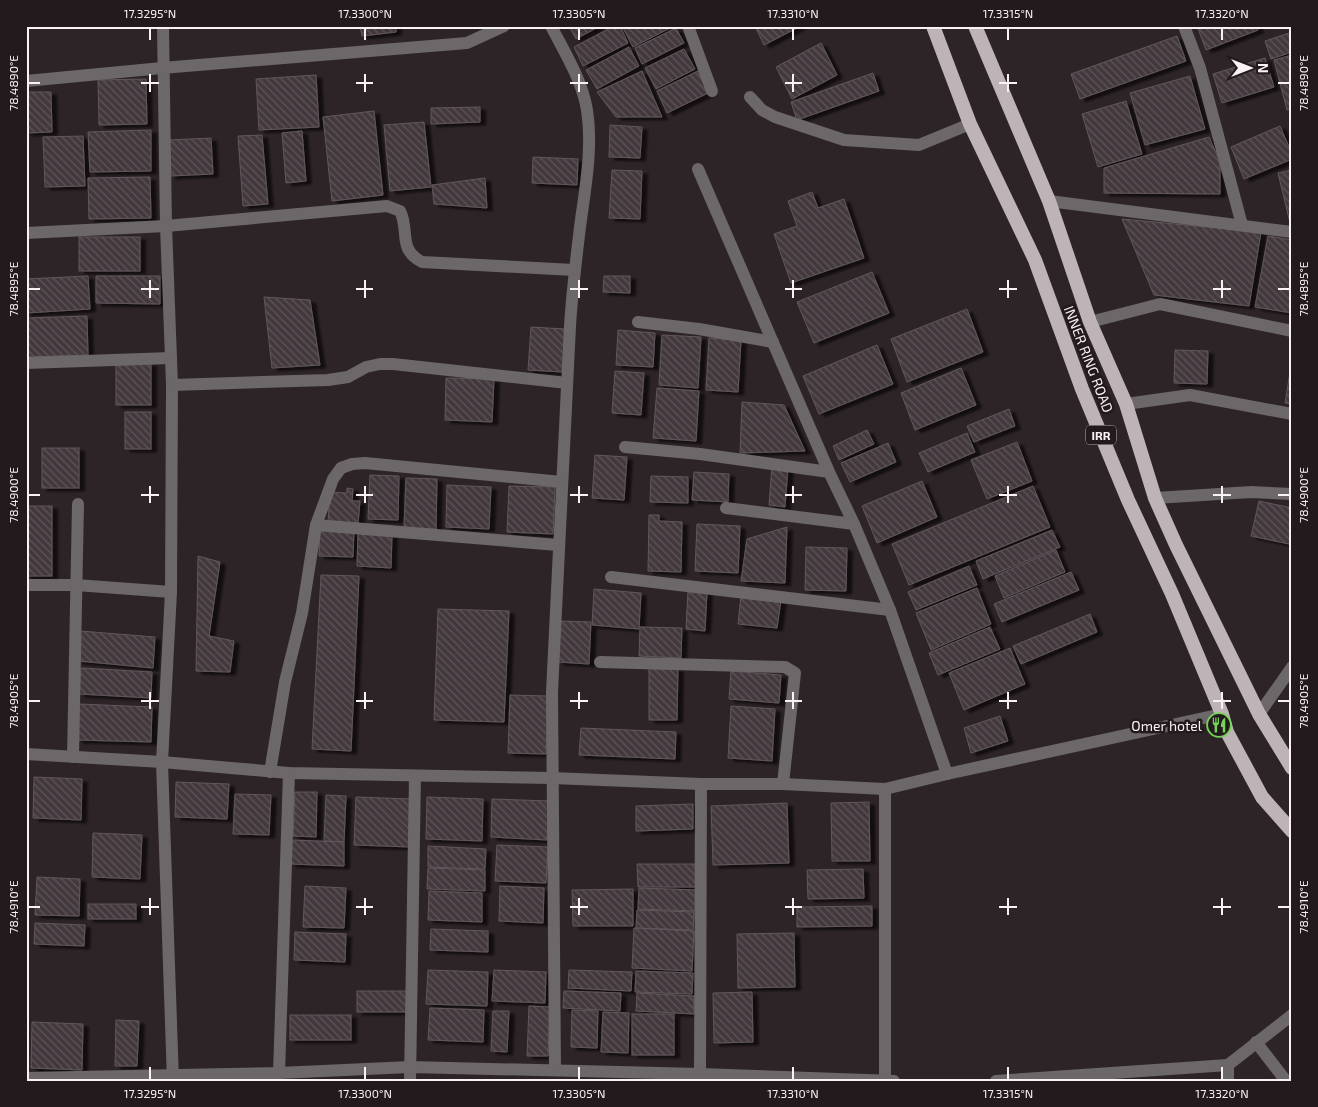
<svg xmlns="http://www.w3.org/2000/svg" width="1318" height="1107" viewBox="0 0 1318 1107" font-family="'Exo 2',sans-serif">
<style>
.building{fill:url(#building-back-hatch);stroke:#61575c;filter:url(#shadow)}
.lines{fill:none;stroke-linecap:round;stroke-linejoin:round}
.service{stroke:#6c6769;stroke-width:12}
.minor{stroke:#6c6769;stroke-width:12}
.trunk{stroke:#beb4b8;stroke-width:14}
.ticks{fill:none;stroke:#f8f2f4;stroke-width:2}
.labels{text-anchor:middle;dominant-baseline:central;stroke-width:5;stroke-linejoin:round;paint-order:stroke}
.shield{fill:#231a1e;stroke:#b8b1b4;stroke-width:1}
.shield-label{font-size:12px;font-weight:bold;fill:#f8f2f4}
.street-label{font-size:14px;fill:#f8f2f4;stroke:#231a1e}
.poi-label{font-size:14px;fill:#f8f2f4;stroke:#231a1e;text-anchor:end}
.neatline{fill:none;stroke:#f8f2f4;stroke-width:2}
.ticks-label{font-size:12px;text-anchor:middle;fill:#f8f2f4}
</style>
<defs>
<pattern id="building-back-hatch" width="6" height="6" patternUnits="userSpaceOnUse" patternTransform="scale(1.25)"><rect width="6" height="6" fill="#42393d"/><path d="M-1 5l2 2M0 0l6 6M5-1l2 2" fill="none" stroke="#5e565a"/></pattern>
<filter id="shadow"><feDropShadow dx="5.5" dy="3" stdDeviation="1" flood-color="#0009"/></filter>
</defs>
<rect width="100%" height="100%" fill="#2d2428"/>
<g class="building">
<polygon points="360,26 396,26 396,32 362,36"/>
<polygon points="569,26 600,26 576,39"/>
<polygon points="614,26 620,26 628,43 583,66 574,47"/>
<polygon points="622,26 674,26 633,47"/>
<polygon points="755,26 801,26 764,45"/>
<polygon points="1197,26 1257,26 1258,30 1206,50"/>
<polygon points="676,28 684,43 642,64 635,48"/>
<polygon points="1292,32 1292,52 1271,59 1265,41"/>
<polygon points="1177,36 1186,61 1080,99 1071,74"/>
<polygon points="821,43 837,75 792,99 776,67"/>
<polygon points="629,47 639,66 597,89 586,70"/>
<polygon points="684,49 695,69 656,89 645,68"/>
<polygon points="1292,55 1292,109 1287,110 1274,60"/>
<polygon points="1265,58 1274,87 1222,103 1213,74"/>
<polygon points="642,71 662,117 616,117 597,92"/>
<polygon points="698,71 708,93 667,113 657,91"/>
<polygon points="873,73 879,91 797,120 791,102"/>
<polygon points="316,75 319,127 259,130 256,79"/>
<polygon points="1190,76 1205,129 1145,145 1130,93"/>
<polygon points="146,79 147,124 99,125 98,80"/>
<polygon points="26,92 51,92 52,132 26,133"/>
<polygon points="1126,101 1142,154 1098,167 1082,114"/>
<polygon points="480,107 480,122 431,124 431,108"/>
<polygon points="374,111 383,195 332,201 323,117"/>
<polygon points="424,122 431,187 390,191 384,125"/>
<polygon points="610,125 642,127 640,158 609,157"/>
<polygon points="1280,126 1292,154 1292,159 1244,179 1231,147"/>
<polygon points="151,130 151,171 90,172 88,132"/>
<polygon points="302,131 306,181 286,183 282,133"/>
<polygon points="262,135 268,204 243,206 238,136"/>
<polygon points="83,136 85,186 45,187 43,137"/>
<polygon points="1209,137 1220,162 1220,194 1104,193 1104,168"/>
<polygon points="211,138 213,174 170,176 169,140"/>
<polygon points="533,157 578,159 577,185 532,183"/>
<polygon points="612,170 642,171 640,219 609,218"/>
<polygon points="1292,170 1292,226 1291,227 1278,173"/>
<polygon points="150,177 151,218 89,219 88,178"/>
<polygon points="485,178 487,208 434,204 432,185"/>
<polygon points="812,192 818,208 844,199 864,258 791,283 774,234 797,226 788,201"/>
<polygon points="1122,219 1261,232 1249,306 1154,295"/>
<polygon points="1268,236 1292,240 1292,313 1255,307"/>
<rect x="79" y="237" width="61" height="34"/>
<polygon points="872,272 889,313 814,343 797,302"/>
<polygon points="88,276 90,309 26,313 26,279"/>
<polygon points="96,276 160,276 160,304 96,303"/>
<polygon points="604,276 630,276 630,293 603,292"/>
<polygon points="264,297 310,300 320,365 272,368"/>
<polygon points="967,309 983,352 907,382 891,339"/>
<polygon points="87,316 88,355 26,357 26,318"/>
<polygon points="531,327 565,329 562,372 528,370"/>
<polygon points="618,330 655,333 653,367 616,365"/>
<polygon points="662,335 701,337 698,388 659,385"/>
<polygon points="709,338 741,340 738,392 706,390"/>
<polygon points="877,345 893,384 819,414 803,376"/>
<polygon points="1175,350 1208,351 1207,384 1174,383"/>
<rect x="116" y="363" width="35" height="42"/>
<polygon points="961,368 976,405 915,430 901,393"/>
<polygon points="615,371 644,373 641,415 612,413"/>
<polygon points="1290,372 1292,372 1292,404 1285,403"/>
<polygon points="446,378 494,379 492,422 445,420"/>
<polygon points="657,388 699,391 696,441 653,438"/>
<polygon points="742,402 784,405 805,451 740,453"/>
<polygon points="1009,409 1015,426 974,442 967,426"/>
<rect x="125" y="412" width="26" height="37"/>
<polygon points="867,430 874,444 839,460 833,446"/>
<polygon points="967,433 975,452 928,472 919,453"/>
<polygon points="1017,442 1032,481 987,499 971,460"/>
<polygon points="888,443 896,462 850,482 841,463"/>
<rect x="42" y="448" width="37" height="40"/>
<polygon points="595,455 627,457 624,500 592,498"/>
<polygon points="772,465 788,467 785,507 769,505"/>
<polygon points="694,472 729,474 728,502 692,500"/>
<polygon points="370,475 399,476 398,520 368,519"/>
<polygon points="651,476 688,477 688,503 650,502"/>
<polygon points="406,478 437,479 436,529 404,528"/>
<polygon points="922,481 937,517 877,543 862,506"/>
<polygon points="447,485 491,487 489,529 446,527"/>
<polygon points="509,486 555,487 553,534 507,532"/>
<polygon points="1033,486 1050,527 909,585 892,544"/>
<polygon points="347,488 353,489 352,501 360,501 358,524 328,522 330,492 347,493"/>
<polygon points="1259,501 1292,508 1292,529 1289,544 1251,536"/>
<rect x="26" y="506" width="26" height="70"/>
<polygon points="649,515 659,515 659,521 682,522 681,572 648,571"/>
<polygon points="697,524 740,526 738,573 695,571"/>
<polygon points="787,527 785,583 741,581 747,539"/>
<polygon points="320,528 354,529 353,557 319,556"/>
<polygon points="1052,530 1060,547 983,579 976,561"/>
<polygon points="358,533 392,535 391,568 357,566"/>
<polygon points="806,547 847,548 846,591 805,590"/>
<polygon points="1056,550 1065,572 1004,598 995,576"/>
<polygon points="198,556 220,562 209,636 234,641 230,672 196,671"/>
<polygon points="969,566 977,585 916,610 908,592"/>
<polygon points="1071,572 1079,590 1002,622 994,604"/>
<polygon points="321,575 359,576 351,751 312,749"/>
<polygon points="977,588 991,624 931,650 916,613"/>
<polygon points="594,589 641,593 639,629 592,625"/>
<polygon points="688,591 707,592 705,631 686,629"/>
<polygon points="741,595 781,600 777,628 738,624"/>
<polygon points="438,609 509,611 504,722 434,720"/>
<polygon points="1090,614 1097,632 1021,664 1013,646"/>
<polygon points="560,621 591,622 589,664 558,662"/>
<polygon points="640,627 682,628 681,658 639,656"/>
<polygon points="990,627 1000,649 938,675 929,653"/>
<polygon points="80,631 155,637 153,668 78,661"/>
<polygon points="1010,648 1025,684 964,710 949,673"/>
<polygon points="81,668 152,672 151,698 79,694"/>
<polygon points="649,668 678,669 677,720 649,720"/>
<polygon points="731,671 781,675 779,703 729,699"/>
<polygon points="510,695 548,696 546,754 508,753"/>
<polygon points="79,704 152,707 151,742 77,740"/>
<polygon points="731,706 775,709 772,761 728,758"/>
<polygon points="1000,716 1008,741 971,753 964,728"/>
<polygon points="581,728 676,732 675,759 579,755"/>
<polygon points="34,777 82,779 81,820 33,818"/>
<polygon points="176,782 229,784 227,819 175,817"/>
<polygon points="295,792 317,792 316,837 293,836"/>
<polygon points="235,794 271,795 269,835 233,834"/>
<polygon points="326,795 346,796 344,842 324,841"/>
<polygon points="356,797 412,799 410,847 354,845"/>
<polygon points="427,797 483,799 482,841 426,839"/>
<polygon points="492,799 549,801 547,840 491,837"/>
<polygon points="869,802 870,861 832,861 831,803"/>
<polygon points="787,803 789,863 713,865 711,806"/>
<polygon points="693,804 693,829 636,831 636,806"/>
<polygon points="93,833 142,835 140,879 92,877"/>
<polygon points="291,840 344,842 344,866 290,864"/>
<polygon points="497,845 548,847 546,883 495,881"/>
<polygon points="428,846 486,849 485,869 428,867"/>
<polygon points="637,864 696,864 696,887 638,887"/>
<polygon points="428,868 485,870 485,891 427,889"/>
<polygon points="863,869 864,898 808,899 807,870"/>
<polygon points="37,877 80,879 79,916 35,915"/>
<polygon points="305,886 346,888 344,928 303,927"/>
<polygon points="500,886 544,888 543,923 499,921"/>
<polygon points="639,888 696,890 696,911 638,909"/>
<polygon points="633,889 633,926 573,926 572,890"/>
<polygon points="429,891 482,893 482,922 428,920"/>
<rect x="88" y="904" width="48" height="15"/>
<polygon points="872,906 872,926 797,927 797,907"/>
<polygon points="637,910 694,912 693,930 636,928"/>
<polygon points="35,923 85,925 84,946 34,944"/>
<polygon points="634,928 694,931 692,971 632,968"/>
<polygon points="431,929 488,931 488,952 430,950"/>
<polygon points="295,932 346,934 345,962 294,960"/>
<polygon points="794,933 795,987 738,988 737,934"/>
<polygon points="428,970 488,972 487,1006 426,1004"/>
<polygon points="494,970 546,972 545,1003 492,1001"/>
<polygon points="569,970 632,972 631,991 568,988"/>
<polygon points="636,971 693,973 692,994 635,992"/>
<rect x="357" y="991" width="53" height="21"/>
<polygon points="564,991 621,993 620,1011 563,1008"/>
<polygon points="752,992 753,1042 714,1043 713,993"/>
<polygon points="637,993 694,996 694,1014 636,1011"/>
<polygon points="529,1006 550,1007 548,1056 527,1056"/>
<polygon points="430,1008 484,1010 483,1042 428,1040"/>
<polygon points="572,1010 598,1011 597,1048 571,1047"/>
<polygon points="493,1011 509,1011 507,1052 491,1051"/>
<polygon points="603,1012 629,1013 628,1053 601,1052"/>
<rect x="632" y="1014" width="42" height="41"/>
<rect x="290" y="1015" width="61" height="25"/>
<polygon points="116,1020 139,1021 137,1066 115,1066"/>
<polygon points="32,1022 83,1024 82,1070 31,1068"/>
</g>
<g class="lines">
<polyline class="service" points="750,97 762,110 775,117 844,140 919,145 970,124"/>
<g class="minor">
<polyline points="163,26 166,226 172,385 171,592 162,762 173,1081"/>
<path d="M551,26C565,53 582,80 587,110C593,148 585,189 580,227C576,260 572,293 570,326L552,692L555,1070"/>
<polyline points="688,26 712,91"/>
<polyline points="1184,26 1200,68 1242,225"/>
<polyline points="26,81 162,68 467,43 504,26"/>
<polyline points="698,169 829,472 854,524 890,610 947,774"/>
<polyline points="1049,201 1292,232"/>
<path d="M26,233L166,226L387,206L400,211C410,230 397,249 422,262L574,270"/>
<polyline points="638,322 699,329 773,342"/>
<polyline points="1090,322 1160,304 1292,331"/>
<polyline points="26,363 171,358"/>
<polyline points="172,385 328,380 348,377 366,367 380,364 393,364 567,383"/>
<polyline points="1126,404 1190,395 1292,414"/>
<polyline points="625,447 700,454 829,472"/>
<polyline points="1155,498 1251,492 1292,494"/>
<polyline points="726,508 854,524"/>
<polyline points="316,525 558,545"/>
<polyline points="611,577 890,610"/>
<polyline points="26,585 76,585 171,592"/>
<polyline points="600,662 785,667 795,673 783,784"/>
<polyline points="1259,714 1292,667"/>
<polyline points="26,754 162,762 289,773 552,778 701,784 783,784 885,789 947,774 1222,714"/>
<polyline points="73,757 78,504"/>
<polyline points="270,772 285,682 302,613 316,525 333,479 341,468 352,464 365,463 562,482"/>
<polyline points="1256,1042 1286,1081"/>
<polyline points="1228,1065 1228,1081"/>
<polyline points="279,1073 289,773"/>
<polyline points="700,1074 701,784"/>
<polyline points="26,1078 279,1073 410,1067 700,1074 894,1081"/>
<polyline points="885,1080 885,789"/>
<polyline points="410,1081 415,776"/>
<polyline points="996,1081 1228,1065 1292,1015"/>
</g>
<g class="trunk">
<polyline points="933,26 970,124 1035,260 1082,389 1128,500 1172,594 1222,714 1227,732 1262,797 1292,831"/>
<polyline points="975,26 1049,201 1090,322 1126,404 1155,498 1176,545 1259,714 1292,768"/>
</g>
</g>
<path class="ticks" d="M150,28V40M365,28V40M579,28V40M793,28V40M1008,28V40M1222,28V40M150,74V92M365,74V92M579,74V92M793,74V92M1008,74V92M28,83H40M141,83H159M356,83H373M570,83H588M785,83H802M999,83H1017M1278,83H1290M150,280V298M365,280V298M579,280V298M793,280V298M1008,280V298M1222,280V298M28,289H40M141,289H159M356,289H373M570,289H588M785,289H802M999,289H1017M1213,289H1231M1278,289H1290M150,486V503M365,486V503M579,486V503M793,486V503M1008,486V503M1222,486V503M28,495H40M141,495H159M356,495H373M570,495H588M785,495H802M999,495H1017M1213,495H1231M1278,495H1290M150,692V709M365,692V709M579,692V709M793,692V709M1008,692V709M1222,692V709M28,701H40M141,701H159M356,701H373M570,701H588M785,701H802M999,701H1017M1213,701H1231M1278,701H1290M150,898V915M365,898V915M579,898V915M793,898V915M1008,898V915M1222,898V915M28,907H40M141,907H159M356,907H373M570,907H588M785,907H802M999,907H1017M1213,907H1231M1278,907H1290M150,1067V1080M365,1067V1080M579,1067V1080M793,1067V1080M1008,1067V1080M1222,1067V1080"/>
<defs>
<g id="restaurant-ring" transform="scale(1.25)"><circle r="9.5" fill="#231a1e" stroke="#77d259" stroke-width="1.5"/><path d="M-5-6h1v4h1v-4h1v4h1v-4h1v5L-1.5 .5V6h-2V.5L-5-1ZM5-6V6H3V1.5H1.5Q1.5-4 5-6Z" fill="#77d259"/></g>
</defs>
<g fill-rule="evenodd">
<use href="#restaurant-ring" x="1219" y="725"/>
</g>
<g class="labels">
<rect class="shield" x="1086" y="425.5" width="30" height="19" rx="4"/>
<g class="shield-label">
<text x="1101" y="435">IRR</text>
</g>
<g class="street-label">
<text transform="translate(1089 359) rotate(69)">INNER RING ROAD</text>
</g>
<g class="poi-label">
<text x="1202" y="725">Omer hotel</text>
</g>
</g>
<rect width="1318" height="1107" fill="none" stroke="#231a1e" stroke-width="55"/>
<g transform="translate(1250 68) rotate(90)" stroke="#231a1e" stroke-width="4" paint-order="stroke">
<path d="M0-4L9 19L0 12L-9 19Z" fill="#f8f2f4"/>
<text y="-8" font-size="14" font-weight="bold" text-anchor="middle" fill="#f8f2f4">N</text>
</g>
<rect x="28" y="28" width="1262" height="1052" class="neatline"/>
<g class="ticks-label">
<text x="150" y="18">17.3295°N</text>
<text x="365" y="18">17.3300°N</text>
<text x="579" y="18">17.3305°N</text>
<text x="793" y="18">17.3310°N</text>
<text x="1008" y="18">17.3315°N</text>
<text x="1222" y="18">17.3320°N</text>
<text transform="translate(1304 83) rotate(-90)" y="4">78.4890°E</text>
<text transform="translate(14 83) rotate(-90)" y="4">78.4890°E</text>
<text transform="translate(1304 289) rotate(-90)" y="4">78.4895°E</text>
<text transform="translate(14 289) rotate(-90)" y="4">78.4895°E</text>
<text transform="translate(1304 495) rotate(-90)" y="4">78.4900°E</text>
<text transform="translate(14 495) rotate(-90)" y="4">78.4900°E</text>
<text transform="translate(14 701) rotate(-90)" y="4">78.4905°E</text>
<text transform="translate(1304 701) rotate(-90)" y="4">78.4905°E</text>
<text transform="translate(1304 907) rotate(-90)" y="4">78.4910°E</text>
<text transform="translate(14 907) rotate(-90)" y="4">78.4910°E</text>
<text x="150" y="1098">17.3295°N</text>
<text x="365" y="1098">17.3300°N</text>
<text x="579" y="1098">17.3305°N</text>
<text x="793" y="1098">17.3310°N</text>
<text x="1008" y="1098">17.3315°N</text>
<text x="1222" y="1098">17.3320°N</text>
</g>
</svg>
